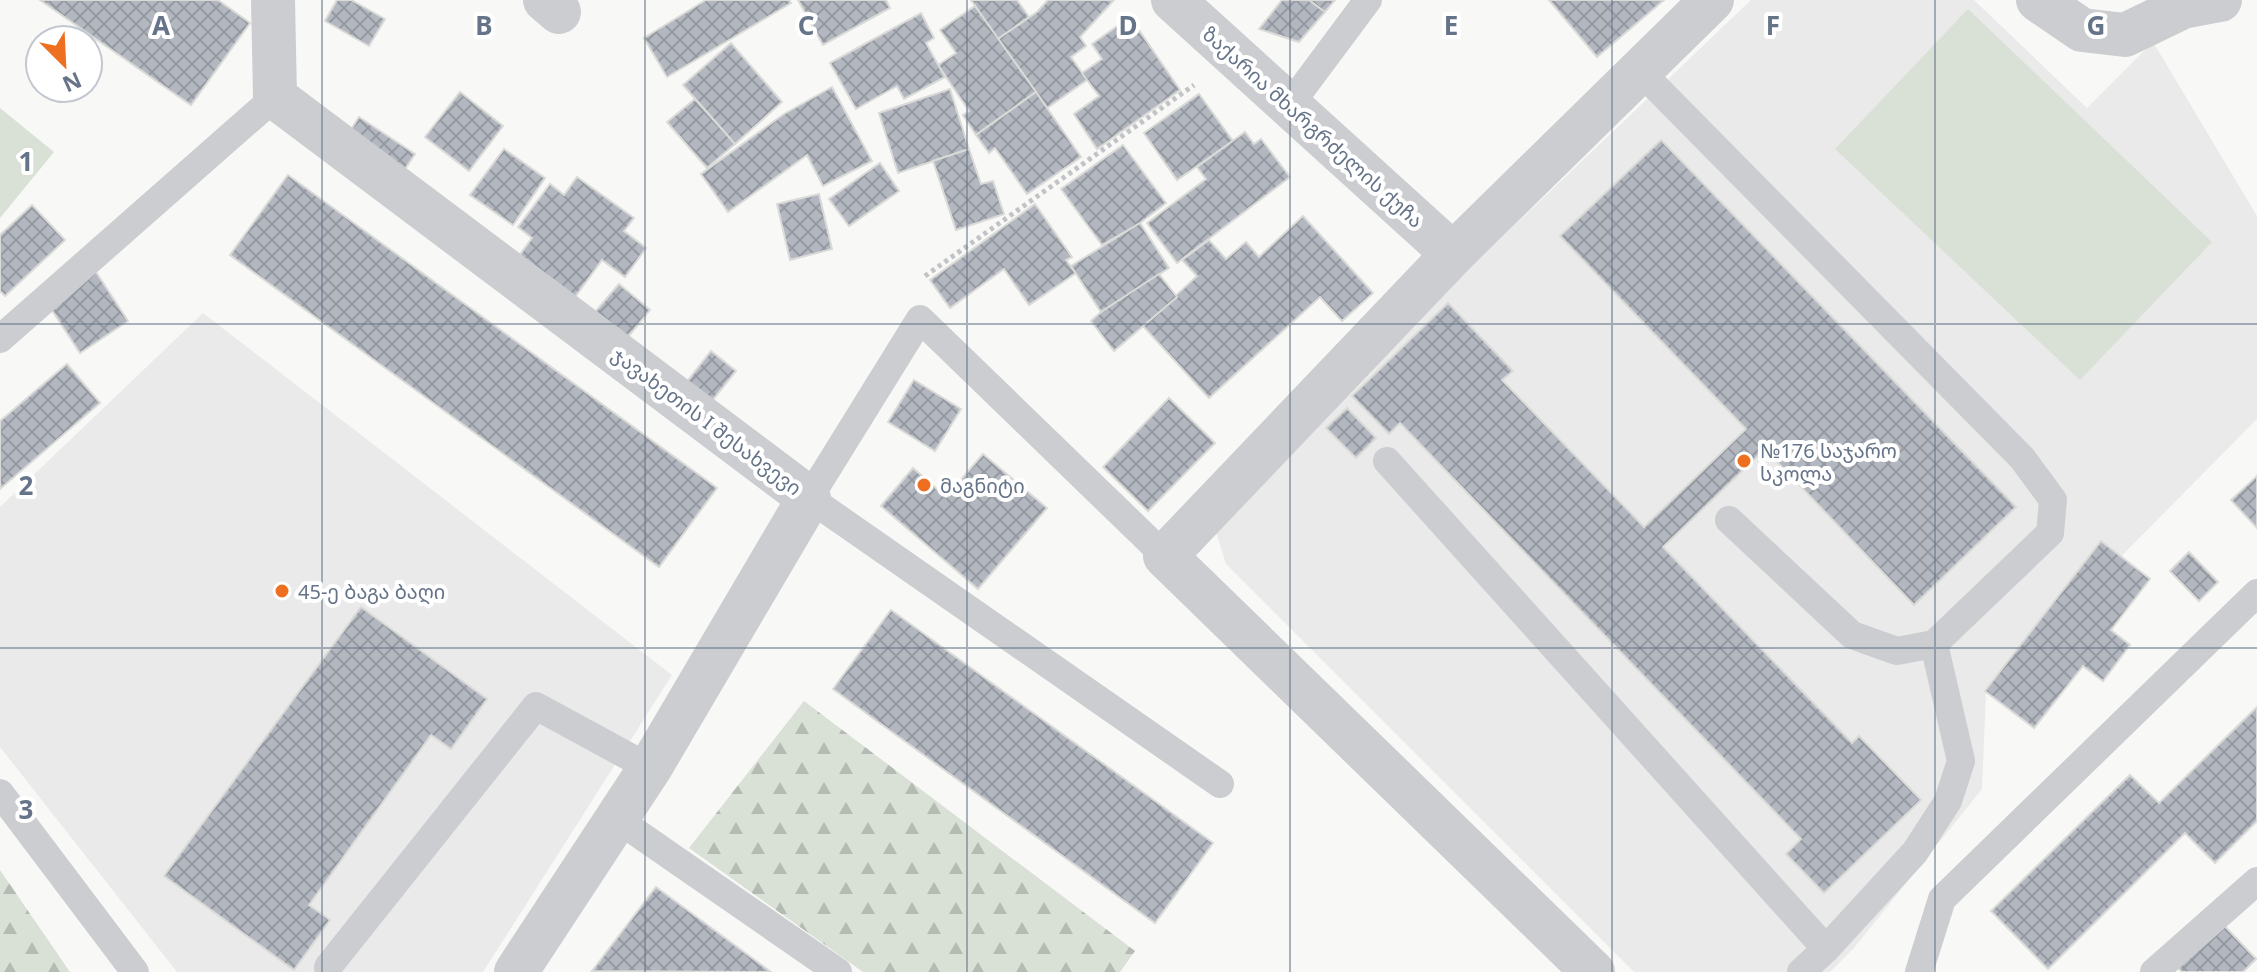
<svg xmlns="http://www.w3.org/2000/svg" width="2257" height="972" viewBox="0 0 2257 972" font-family="'Noto Sans','Noto Sans Georgian',sans-serif">
<style>
.built{fill:#e9eae9}
.forest{fill:url(#forest-firs)}
.green{fill:#d9e1d6}
.building{fill:url(#building-cross-hatch);stroke:#dadad8;stroke-width:2}
.lines{fill:none;stroke-linecap:round;stroke-linejoin:round}
.path{stroke:#c2c3c6;stroke-width:5;stroke-dasharray:4 4;stroke-linecap:butt}
.service{stroke:#cbcdd1;stroke-width:28}
.minor{stroke:#cbcdd1;stroke-width:44}
.grid{fill:none;stroke:#667489;stroke-width:2;stroke-opacity:0.55}
.poi-dot{fill:#ee6f20;stroke:#fff;stroke-width:3}
.labels{text-anchor:middle;dominant-baseline:central;stroke-width:8;stroke-linejoin:round;paint-order:stroke}
.street-label{font-size:20px;fill:#667489;stroke:#fff}
.poi-label{font-size:20px;fill:#667489;stroke:#fff;text-anchor:start}
.grid-label{font-size:26px;text-anchor:middle;font-weight:bold;fill:#667489;stroke:#fff;stroke-width:8;stroke-linejoin:round;paint-order:stroke}
</style>
<defs>
<pattern id="forest-firs" width="22" height="20" patternUnits="userSpaceOnUse" patternTransform="scale(2)"><rect width="22" height="20" fill="#d9e1d6"/><path d="M5 1l3.5 6h-7zM16 11l3.5 6h-7z" fill="#b4bbb3"/></pattern>
<pattern id="building-cross-hatch" width="8" height="8" patternUnits="userSpaceOnUse" patternTransform="scale(2)"><rect width="8" height="8" fill="#b3b8c0"/><path d="M0 0l8 8M0 8l8-8" fill="none" stroke="#959aa2"/></pattern>
</defs>
<rect width="100%" height="100%" fill="#f8f9f6"/>
<g class="built">
<polygon points="1751,0 1974,0 2087,108 2153,42 2257,216 2257,419 1986,693 1982,789 1854,948 1830,972 1634,972 1226,564 1216,532 1230,503 1476,262"/>
<polygon points="203,313 672,675 483,972 177,972 0,747 0,507"/>
</g>
<g class="forest">
<polygon points="804,701 1135,951 1120,972 863,972 689,848"/>
<polygon points="0,870 70,972 0,972"/>
</g>
<g class="green">
<polygon points="1968,9 2212,242 2080,380 1835,149"/>
<polygon points="0,108 54,152 0,218"/>
</g>
<g class="building">
<polygon points="40,0 218,0 250,23 191,105"/>
<polygon points="337,0 351,0 385,19 369,46 325,21"/>
<polygon points="706,0 789,0 791,3 667,77 644,38"/>
<polygon points="798,0 886,0 890,8 823,45"/>
<polygon points="971,0 1017,0 1029,17 998,39"/>
<polygon points="1048,0 1114,0 1080,37 1086,46 1071,57 1087,80 1047,108 998,39 1037,12"/>
<polygon points="1282,0 1309,0 1325,12 1299,42 1259,29"/>
<polygon points="1309,0 1335,0 1325,12"/>
<polygon points="1549,0 1664,0 1597,57"/>
<polygon points="975,6 1036,92 976,135 963,115 969,111 938,65 956,53 940,30"/>
<polygon points="921,13 934,38 926,43 945,77 904,99 897,86 856,109 830,63"/>
<polygon points="1130,17 1180,90 1097,149 1074,114 1099,96 1082,73 1102,59 1092,44"/>
<polygon points="731,43 782,102 735,144 683,85"/>
<polygon points="832,87 872,161 823,186 807,155 728,212 701,174 784,114"/>
<polygon points="950,89 969,149 898,173 879,113"/>
<polygon points="460,92 503,126 469,171 425,137"/>
<polygon points="1036,92 1081,157 1027,194 995,148 989,153 976,135"/>
<polygon points="1199,94 1233,141 1177,180 1144,133"/>
<polygon points="695,99 735,144 707,168 667,122"/>
<polygon points="359,117 415,154 401,175 345,139"/>
<polygon points="1245,132 1254,144 1261,139 1290,177 1177,263 1147,223 1206,179 1197,167"/>
<polygon points="1661,140 2016,507 1914,605 1765,449 1663,547 1852,743 1859,736 1921,800 1824,893 1786,854 1801,839 1400,423 1389,434 1352,396 1448,303 1513,371 1502,380 1644,527 1746,429 1560,236"/>
<polygon points="1123,145 1166,203 1140,223 1102,245 1061,189"/>
<polygon points="504,149 545,178 513,225 470,195"/>
<polygon points="969,149 981,184 993,181 1004,214 956,230 933,161"/>
<polygon points="880,163 899,191 849,226 829,199"/>
<polygon points="288,175 717,488 659,567 230,255"/>
<polygon points="577,177 634,218 624,231 646,248 625,277 602,260 572,301 516,260 532,238 518,227 550,184 564,195"/>
<polygon points="819,194 832,249 790,260 777,204"/>
<polygon points="1035,204 1072,257 1066,260 1076,273 1029,305 1004,269 950,308 930,280"/>
<polygon points="32,205 65,240 5,296 0,291 0,235"/>
<polygon points="1303,216 1373,293 1342,321 1320,297 1209,398 1143,326 1197,276 1182,260 1209,240 1226,259 1246,242 1259,257"/>
<polygon points="1140,223 1169,268 1101,312 1071,266"/>
<polygon points="96,272 128,321 80,353 48,304"/>
<polygon points="1159,274 1177,297 1114,351 1091,321 1101,312"/>
<polygon points="619,284 650,310 627,338 595,312"/>
<polygon points="711,351 736,371 707,407 682,388"/>
<polygon points="67,364 100,403 0,489 0,421"/>
<polygon points="914,380 961,409 935,451 888,422"/>
<polygon points="1169,398 1215,443 1148,511 1103,467"/>
<polygon points="1347,408 1376,438 1356,458 1326,428"/>
<polygon points="983,454 1047,508 978,589 881,506 913,468 946,497"/>
<polygon points="2257,476 2257,528 2231,500"/>
<polygon points="2101,541 2150,579 2111,630 2130,645 2103,681 2083,666 2034,728 1985,691"/>
<polygon points="2189,552 2218,582 2199,601 2170,571"/>
<polygon points="361,607 487,699 451,749 431,735 309,905 330,920 294,970 164,876"/>
<polygon points="891,610 1213,843 1155,923 833,689"/>
<polygon points="2257,707 2257,821 2215,863 2185,833 2048,969 1991,911 2130,775 2159,803"/>
<polygon points="656,887 771,972 592,971"/>
<polygon points="2218,919 2256,959 2243,972 2182,972 2173,963"/>
</g>
<g class="lines">
<polyline class="path" points="925,276 1194,85"/>
<g class="service">
<polyline points="1640,71 2022,458 2053,500 2050,533 1934,644 1897,651 1852,635 1729,520"/>
<polyline points="1289,106 1368,0"/>
<polyline points="0,339 275,97"/>
<polyline points="1387,461 1826,949"/>
<polyline points="1165,556 920,319 809,498 1220,784"/>
<polyline points="0,793 135,972"/>
<polyline points="617,819 838,972"/>
<polyline points="328,967 536,706 650,768"/>
<polyline points="1801,972 1826,949 1915,852 1948,801 1961,761 1934,644"/>
<polyline points="1919,972 1942,899 2257,593"/>
<polyline points="2154,972 2257,881"/>
</g>
<g class="minor">
<polyline points="273,0 275,97 809,498 650,768 516,972"/>
<polyline points="545,0 559,12"/>
<polyline points="1173,0 1453,254"/>
<polyline points="2038,0 2082,30 2125,35 2183,7 2220,0"/>
<polyline points="1593,972 1165,556 1453,254 1712,0"/>
</g>
</g>
<path class="grid" d="M322,0V972M645,0V972M967,0V972M1290,0V972M1612,0V972M1935,0V972M0,324H2257M0,648H2257"/>
<g class="poi-dot">
<circle cx="1744" cy="461" r="8"/>
<circle cx="924" cy="485" r="8"/>
<circle cx="282" cy="591" r="8"/>
</g>
<g class="labels">
<g class="street-label">
<text transform="translate(1313 127) rotate(42)">ზაქარია მხარგრძელის ქუჩა</text>
<text transform="translate(707 421) rotate(37)">ჯავახეთის I შესახვევი</text>
</g>
<g class="poi-label">
<text x="1760" y="450">№176 საჯარო<tspan x="1760" dy="23">სკოლა</tspan></text>
<text x="940" y="485">მაგნიტი</text>
<text x="298" y="591">45-ე ბაგა ბაღი</text>
</g>
</g>
<g class="grid-label">
<text x="161" y="35">A</text>
<text x="484" y="35">B</text>
<text x="806" y="35">C</text>
<text x="1128" y="35">D</text>
<text x="1451" y="35">E</text>
<text x="1773" y="35">F</text>
<text x="2096" y="35">G</text>
<text x="26" y="171">1</text>
<text x="26" y="495">2</text>
<text x="26" y="819">3</text>
</g>
<g transform="translate(64 64) rotate(156)"><circle r="38" fill="#ffffff" stroke="#c2c7d0" stroke-width="2"/>
<path d="M0-6L14 30L0 20L-14 30Z" fill="#ee6f20"/>
<text y="-12" font-size="22" font-weight="bold" text-anchor="middle" fill="#667489">N</text>
</g>
</svg>
